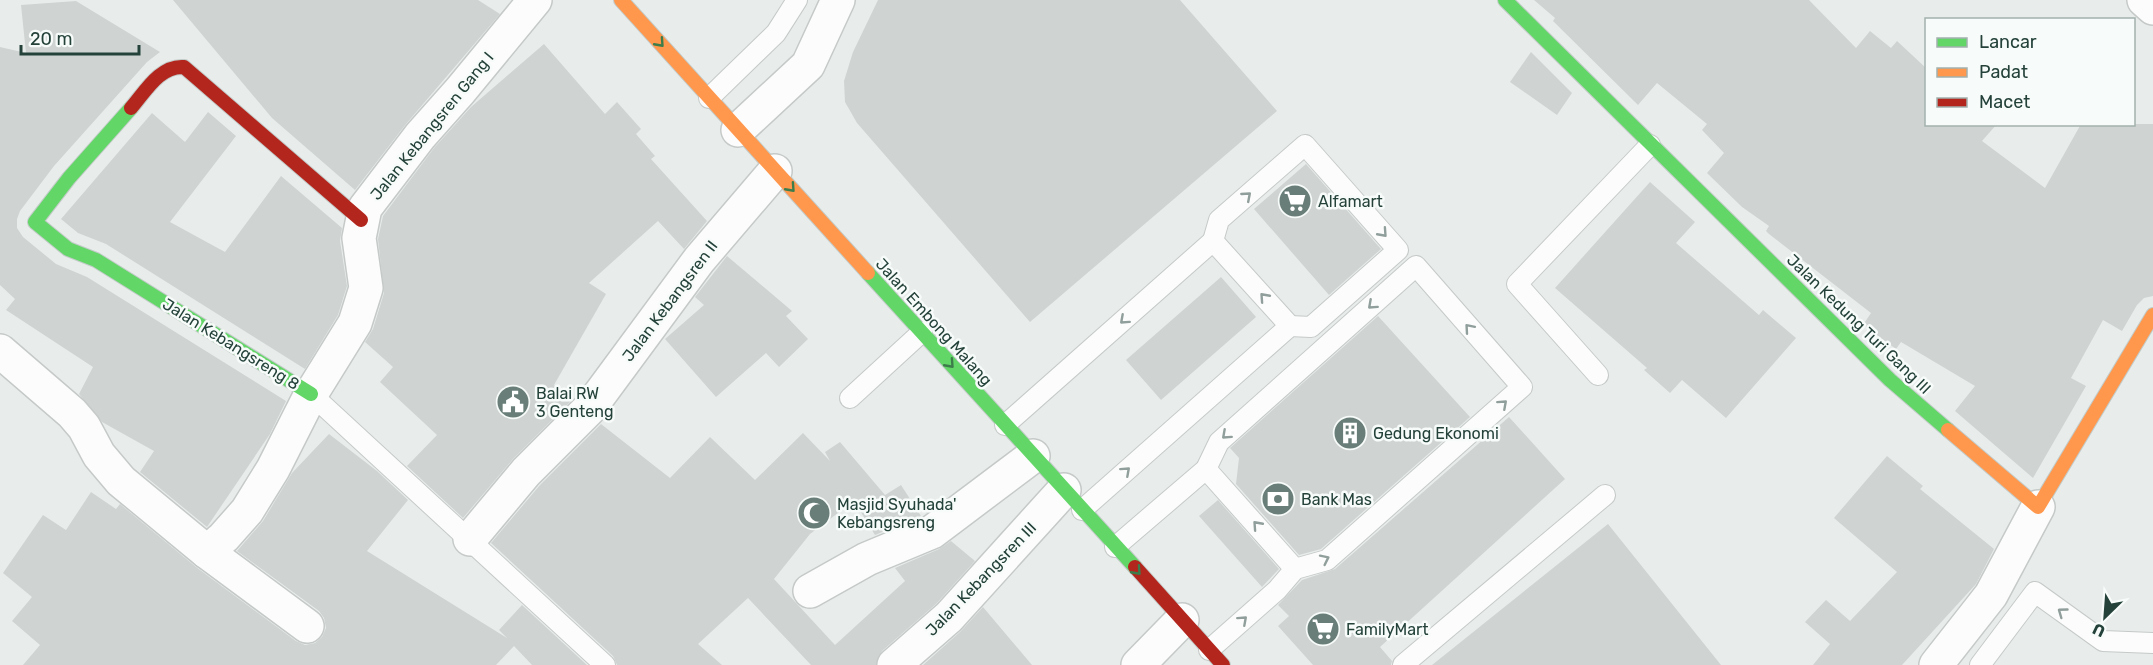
<svg xmlns="http://www.w3.org/2000/svg" width="2153" height="665" viewBox="0 0 2153 665" font-family="Rubik,sans-serif">
<style>
.building{fill:#cfd4d2}
.lines{fill:none;stroke-linecap:round;stroke-linejoin:round}
.lane-casing{stroke:#c5cac8;stroke-width:22}
.street-casing{stroke:#c5cac8;stroke-width:36}
.fast-casing{stroke:#c3cbc8;stroke-width:16}
.slow-casing{stroke:#c3cbc8;stroke-width:16}
.jam-casing{stroke:#c3cbc8;stroke-width:16}
.lane{stroke:#fcfcfc;stroke-width:20}
.street{stroke:#fcfcfc;stroke-width:33}
.fast{stroke:#63d668;stroke-width:14}
.slow{stroke:#ff974d;stroke-width:14}
.jam{stroke:#b3261e;stroke-width:14}
.oneway{stroke:#3d7d4c}
.oneway2{stroke:#909f9b}
.labels{text-anchor:middle;dominant-baseline:central;stroke-width:5;stroke-linejoin:round;paint-order:stroke}
.street-label{font-size:16px;fill:#24423a;stroke:#f7fbf9}
.poi-label{font-size:16px;fill:#24423a;stroke:#f7fbf9;text-anchor:start}
</style>
<rect width="100%" height="100%" fill="#e8edeb"/>
<g class="building">
<polygon points="173,0 478,0 500,14 406,124 355,190 272,118"/>
<polygon points="878,0 1180,0 1277,111 1030,322 857,123 845,102 844,81 853,52"/>
<polygon points="1534,0 1809,0 1856,48 1870,31 1891,48 1897,41 1926,68 1926,124 1997,124 1982,141 2045,188 2081,124 2153,124 2153,296 2144,298 2137,305 2122,331 2103,320 2071,378 2086,386 2033,478 1955,411 1975,386 1901,342 1896,349 1863,325 1871,313 1769,234 1766,231 1769,226 1742,207 1707,173 1724,153 1702,130 1707,124 1657,83 1638,105 1553,21 1555,18"/>
<polygon points="76,1 160,52 147,62 54,166 20,211 17,219 17,228 23,237 56,264 87,277 286,401 270,434 207,527 140,472 154,451 102,422 79,394 93,367 6,310 15,299 0,285 0,47 26,53 21,5"/>
<polygon points="544,44 605,114 617,102 641,129 636,134 655,156 651,159 707,221 684,249 658,221 589,283 606,294 554,385 572,400 513,459 463,518 407,466 437,435 380,382 393,367 365,342 373,329 384,293 378,239 383,216 434,148 471,107"/>
<polygon points="1531,52 1572,93 1557,115 1510,82"/>
<polygon points="208,112 236,136 170,222 225,252 281,176 342,228 340,241 347,286 338,315 305,369 106,244 78,233 61,219 152,113 185,142"/>
<polygon points="1306,164 1381,249 1329,295 1254,209"/>
<polygon points="1650,182 1695,222 1676,243 1759,315 1763,310 1796,338 1726,418 1682,380 1670,393 1644,370 1647,368 1555,288"/>
<polygon points="727,256 792,311 786,316 808,339 779,367 766,353 716,397 665,339 704,305 695,297"/>
<polygon points="1221,277 1256,317 1161,400 1126,360"/>
<polygon points="1378,316 1470,417 1321,549 1299,555 1236,484 1239,458 1230,448"/>
<polygon points="1509,417 1565,479 1380,647 1392,661 1391,665 1313,665 1278,626 1289,616 1278,605 1302,580 1335,569"/>
<polygon points="601,424 670,478 710,437 755,480 803,433 830,461 825,452 840,442 885,495 901,485 921,516 875,535 854,501 810,534 774,579 835,645 905,581 895,568 939,549 951,541 975,561 936,604 882,651 876,665 811,665 748,598 698,644 722,665 617,665 613,656 491,543 540,485"/>
<polygon points="329,434 377,471 408,500 367,551 507,638 499,630 522,605 587,665 532,665 514,646 496,665 23,665 40,645 12,621 32,597 3,573 43,515 66,530 91,492 116,509 120,504 196,567 296,641 305,645 315,643 322,637 326,628 324,618 319,611 237,551 263,521 292,473"/>
<polygon points="1887,456 1923,486 1920,489 1994,549 1976,584 1902,665 1813,665 1830,644 1805,622 1826,600 1850,621 1897,572 1834,518"/>
<polygon points="1218,500 1279,569 1262,587 1199,516"/>
<polygon points="1608,524 1721,665 1432,665"/>
<polygon points="983,607 1032,665 923,665 961,631"/>
</g>
<g class="lines">
<g class="lane-casing">
<g id="lane">
<polyline points="709,98 776,33 797,0"/>
<polyline points="1213,241 1219,220 1305,145 1398,250 1311,327 1290,326"/>
<polyline points="1598,375 1517,284 1650,145"/>
<polyline points="311,394 605,665"/>
<polyline points="850,398 922,332"/>
<polyline points="1005,425 1213,241 1290,326 1082,510"/>
<polyline points="1206,469 1295,569"/>
<polyline points="1115,547 1206,469 1219,442 1416,266 1522,387 1327,560 1295,569 1277,590 1209,650"/>
<polyline points="1403,665 1605,495"/>
<polyline points="1980,665 2035,592 2103,641 2153,643"/>
</g>
</g>
<g class="street-casing">
<g id="street">
<polyline points="2144,0 2153,8"/>
<polyline points="738,130 808,65 838,0"/>
<polyline points="0,351 72,413 84,427 99,455 121,481 207,552 307,626"/>
<polyline points="470,539 526,472 589,409 699,260 775,171"/>
<polyline points="207,552 224,537 247,511 273,469 311,394 355,323 366,288 359,238 365,208 420,136 460,91 535,0"/>
<polyline points="810,591 867,559 932,532 1033,456"/>
<polyline points="894,665 949,617 1064,490"/>
<polyline points="1138,665 1182,620"/>
<polyline points="1936,665 1991,595 2038,507"/>
</g>
</g>
<g class="fast-casing">
<g id="fast">
<polyline points="1505,0 1890,380 1948,430"/>
<polyline points="131,108 69,178 35,222 68,249 96,260 311,394"/>
<polyline points="868,273 1135,567"/>
</g>
</g>
<g class="slow-casing">
<g id="slow">
<polyline points="621,0 868,273"/>
<polyline points="1948,430 2038,507 2153,315"/>
</g>
</g>
<g class="jam-casing">
<g id="jam">
<path d="M131,108C145,92 160,65 184,67L361,220"/>
<polyline points="1135,567 1223,665"/>
</g>
</g>
<use href="#lane" class="lane"/>
<use href="#street" class="street"/>
<use href="#fast" class="fast"/>
<use href="#slow" class="slow"/>
<use href="#jam" class="jam"/>
</g>
<defs><path id="oneway-chevron" d="M-2-3.5L2.5 0L-2 3.5" fill="none" stroke-width="1.6" stroke-linecap="round" stroke-linejoin="round" transform="scale(1.5)"/></defs>
<g class="oneway">
<use href="#oneway-chevron" transform="translate(660 43) rotate(48)"/>
<use href="#oneway-chevron" transform="translate(791 188) rotate(48)"/>
<use href="#oneway-chevron" transform="translate(950 364) rotate(48)"/>
<use href="#oneway-chevron" transform="translate(1137 571) rotate(48)"/>
</g>
<g class="oneway2">
<use href="#oneway-chevron" transform="translate(1247 196) rotate(-41)"/>
<use href="#oneway-chevron" transform="translate(1383 233) rotate(48)"/>
<use href="#oneway-chevron" transform="translate(1264 297) rotate(-132)"/>
<use href="#oneway-chevron" transform="translate(1372 305) rotate(138)"/>
<use href="#oneway-chevron" transform="translate(1124 320) rotate(138)"/>
<use href="#oneway-chevron" transform="translate(1469 328) rotate(-131)"/>
<use href="#oneway-chevron" transform="translate(1503 404) rotate(-42)"/>
<use href="#oneway-chevron" transform="translate(1226 435) rotate(138)"/>
<use href="#oneway-chevron" transform="translate(1126 471) rotate(-42)"/>
<use href="#oneway-chevron" transform="translate(1257 525) rotate(-132)"/>
<use href="#oneway-chevron" transform="translate(1325 559) rotate(-26)"/>
<use href="#oneway-chevron" transform="translate(2062 612) rotate(-144)"/>
<use href="#oneway-chevron" transform="translate(1243 620) rotate(-42)"/>
</g>
<defs>
<g id="supermarket-disc" transform="scale(1.725)"><circle r="9.5" fill="#697e78" stroke="#f7fbf9"/><path d="M-6-5.5h2.5l.6 2H6L4.5 2H-2.5L-4.4-4H-6ZM-1.5 3.2a1.3 1.3 0 1 0 .1 0ZM3 3.2a1.3 1.3 0 1 0 .1 0Z" fill="#fff"/></g>
<g id="civic-disc" transform="scale(1.725)"><circle r="9.5" fill="#697e78" stroke="#f7fbf9"/><path d="M-.6-6.5H3V-4.5H.6V-3L4-1V1h2V6H-6V1h2V-1L-.6-3ZM-1.2 2.5V6h2.4V2.5Z" fill="#fff"/></g>
<g id="building-disc" transform="scale(1.725)"><circle r="9.5" fill="#697e78" stroke="#f7fbf9"/><path d="M-4-6H4V6H1V3H-1V6H-4ZM-2.5-4.3h1.7v1.8h-1.7ZM.8-4.3h1.7v1.8H.8ZM-2.5-1h1.7V.8h-1.7ZM.8-1h1.7V.8H.8Z" fill="#fff"/></g>
<g id="bank-disc" transform="scale(1.725)"><circle r="9.5" fill="#697e78" stroke="#f7fbf9"/><path d="M-6-4H6V4H-6ZM0-2.3a2.3 2.3 0 1 0 0 4.6a2.3 2.3 0 1 0 0-4.6Z" fill="#fff"/></g>
<g id="mosque-disc" transform="scale(1.725)"><circle r="9.5" fill="#697e78" stroke="#f7fbf9"/><path d="M3.5-4.9A6 6 0 1 0 3.5 4.9A5 5 0 1 1 3.5-4.9Z" fill="#fff"/></g>
</defs>
<g fill-rule="evenodd">
<use href="#supermarket-disc" x="1295" y="201"/>
<use href="#civic-disc" x="513" y="402"/>
<use href="#building-disc" x="1350" y="433"/>
<use href="#bank-disc" x="1278" y="499"/>
<use href="#mosque-disc" x="814" y="513"/>
<use href="#supermarket-disc" x="1323" y="629"/>
</g>
<g class="labels">
<g class="street-label">
<text transform="translate(432 126) rotate(-51)">Jalan Kebangsren Gang I</text>
<text transform="translate(670 301) rotate(-53)">Jalan Kebangsren II</text>
<text transform="translate(934 322) rotate(48)">Jalan Embong Malang</text>
<text transform="translate(1859 324) rotate(44)">Jalan Kedung Turi Gang III</text>
<text transform="translate(231 344) rotate(32)">Jalan Kebangsreng 8</text>
<text transform="translate(981 579) rotate(-46)">Jalan Kebangsren III</text>
</g>
<g class="poi-label">
<text x="1318" y="201">Alfamart</text>
<text x="536" y="393">Balai RW<tspan x="536" dy="18">3 Genteng</tspan></text>
<text x="1373" y="433">Gedung Ekonomi</text>
<text x="1301" y="499">Bank Mas</text>
<text x="837" y="504">Masjid Syuhada'<tspan x="837" dy="18">Kebangsreng</tspan></text>
<text x="1346" y="629">FamilyMart</text>
</g>
</g>
<rect x="1925" y="18" width="210" height="108" fill="#f7fbf9" stroke="#a3b1ad" stroke-width="1.5"/>
<rect x="1937" y="38" width="30" height="9" fill="#63d668" stroke="#a3b1ad" stroke-width="1.5"/>
<text x="1979" y="48" font-size="18" fill="#24423a">Lancar</text>
<rect x="1937" y="68" width="30" height="9" fill="#ff974d" stroke="#a3b1ad" stroke-width="1.5"/>
<text x="1979" y="78" font-size="18" fill="#24423a">Padat</text>
<rect x="1937" y="98" width="30" height="9" fill="#b3261e" stroke="#a3b1ad" stroke-width="1.5"/>
<text x="1979" y="108" font-size="18" fill="#24423a">Macet</text>
<g transform="translate(2105 617) rotate(205)" stroke="#f7fbf9" stroke-width="4.5" paint-order="stroke">
<path d="M0-4.5L10 22L0 15L-10 22Z" fill="#24423a"/>
<text y="-9" font-size="16" font-weight="bold" text-anchor="middle" fill="#24423a">U</text>
</g>
<path d="M21 45v9h118v-9" fill="none" stroke="#24423a" stroke-width="3"/>
<text x="30" y="45" font-size="18" fill="#24423a" stroke="#f7fbf9" stroke-width="4.5" paint-order="stroke">20 m</text>
</svg>
